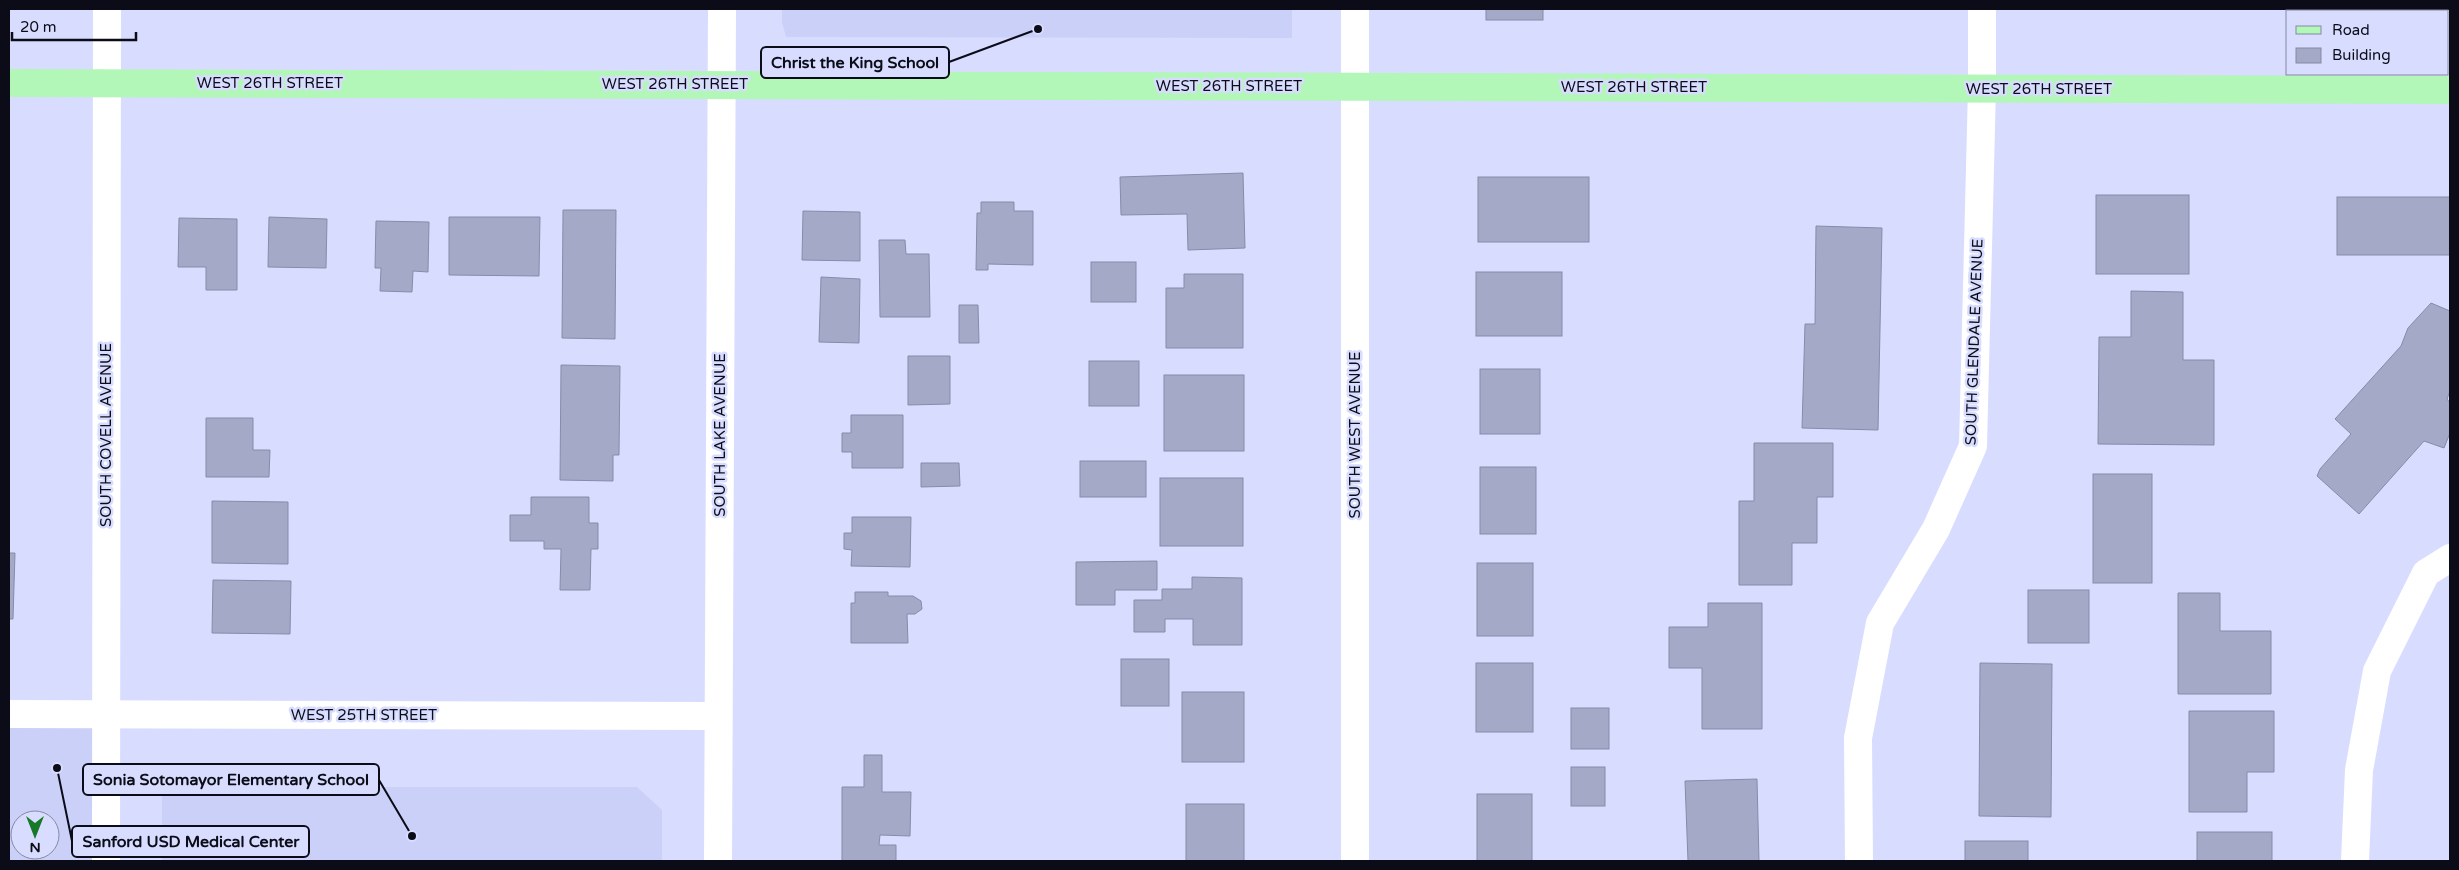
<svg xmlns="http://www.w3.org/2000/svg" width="2459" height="870" viewBox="0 0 2459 870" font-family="'Varela Round',sans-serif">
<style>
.built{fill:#cbd0f8;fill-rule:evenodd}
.building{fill:#a4a9c8;stroke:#878baa}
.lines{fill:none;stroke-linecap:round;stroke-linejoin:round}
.minor{stroke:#fff;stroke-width:28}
.major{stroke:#b2f6b8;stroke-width:28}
.labels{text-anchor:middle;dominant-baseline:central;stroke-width:5;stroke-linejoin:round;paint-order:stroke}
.street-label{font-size:15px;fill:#0b0c17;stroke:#d8ddff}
.leader{fill:none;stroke:#0b0c17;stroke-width:2}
.callout-dot{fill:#0b0c17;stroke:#d8ddff;stroke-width:2}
.callout{fill:#d8ddff;stroke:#0b0c17;stroke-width:2}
.callout-label{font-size:16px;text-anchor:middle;font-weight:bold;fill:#0b0c17}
</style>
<rect width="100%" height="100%" fill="#d8ddff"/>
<g class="built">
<polygon points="782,9 1292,9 1292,38 786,37 782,22"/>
<path d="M9,715H106L105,861H9ZM20,820H50V850H20Z"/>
<polygon points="162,783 289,787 637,787 662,810 662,861 162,861"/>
</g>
<g class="building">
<rect x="1486" y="9" width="57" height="11"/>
<polygon points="1243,173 1245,248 1188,250 1187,214 1121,215 1120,177"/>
<rect x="1478" y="177" width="111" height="65"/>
<rect x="2096" y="195" width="93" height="79"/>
<rect x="2337" y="197" width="113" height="58"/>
<polygon points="981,202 1014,202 1014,211 1033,211 1033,265 988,264 988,270 976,270 977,213 981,213"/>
<polygon points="563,210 616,210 615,339 562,338"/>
<polygon points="803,211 860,212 860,261 802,260"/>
<polygon points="269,217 327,219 326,268 268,267"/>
<polygon points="449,217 540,217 539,276 449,275"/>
<polygon points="179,218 237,219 237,290 206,290 206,267 178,267"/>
<polygon points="376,221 429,222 428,272 413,271 412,292 380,291 381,268 375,268"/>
<polygon points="1816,226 1882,228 1878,430 1802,428 1805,324 1815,324"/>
<polygon points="879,240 905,240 906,254 929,254 930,317 880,317"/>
<rect x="1091" y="262" width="45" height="40"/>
<rect x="1476" y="272" width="86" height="64"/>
<polygon points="1184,274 1243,274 1243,348 1166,348 1166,288 1184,288"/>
<polygon points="821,277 860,279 859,343 819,342"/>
<polygon points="2131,291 2183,292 2183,360 2214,360 2214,445 2098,444 2099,337 2131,337"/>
<polygon points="2431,303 2450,311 2450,391 2447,399 2450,403 2450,433 2444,448 2424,441 2359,514 2317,476 2320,469 2351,434 2335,419 2401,346 2408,328"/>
<polygon points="959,305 978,305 979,343 959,343"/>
<polygon points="908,356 950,356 950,404 908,405"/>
<rect x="1089" y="361" width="50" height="45"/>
<polygon points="561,365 620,366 619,455 613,455 613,481 560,480"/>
<rect x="1480" y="369" width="60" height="65"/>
<rect x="1164" y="375" width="80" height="76"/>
<polygon points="851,415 903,415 903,468 852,468 852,452 842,452 842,433 851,433"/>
<polygon points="206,418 253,418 253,450 270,450 269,477 206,477"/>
<polygon points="1754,443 1833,443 1833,497 1817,497 1817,543 1792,543 1792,585 1739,585 1739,501 1754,501"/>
<rect x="1080" y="461" width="66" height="36"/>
<polygon points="921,463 959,463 960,486 921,487"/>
<rect x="1480" y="467" width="56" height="67"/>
<rect x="2093" y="474" width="59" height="109"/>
<rect x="1160" y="478" width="83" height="68"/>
<polygon points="531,497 589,497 589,523 598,523 598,549 591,549 590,590 560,590 561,549 544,549 544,541 510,541 510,515 531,515"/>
<polygon points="212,501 288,502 288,564 212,563"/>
<polygon points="852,517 911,517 910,567 851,566 852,550 844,549 844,533 852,533"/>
<polygon points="9,553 15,553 13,619 9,619"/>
<polygon points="1157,561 1157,590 1115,590 1115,605 1076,605 1076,562"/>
<rect x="1477" y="563" width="56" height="73"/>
<polygon points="1192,577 1242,578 1242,645 1193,645 1193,619 1165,619 1165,632 1134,632 1134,600 1162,600 1162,589 1192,589"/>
<polygon points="213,580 291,581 290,634 212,633"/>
<rect x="2028" y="590" width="61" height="53"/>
<polygon points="855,592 888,592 888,596 913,596 921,601 922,609 915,614 907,614 908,643 851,643 851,603 855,603"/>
<polygon points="2178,593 2220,593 2220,631 2271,631 2271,694 2178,694"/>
<polygon points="1708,603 1762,603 1762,729 1702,729 1702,668 1669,668 1669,627 1708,627"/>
<rect x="1121" y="659" width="48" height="47"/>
<rect x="1476" y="663" width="57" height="69"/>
<polygon points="1980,663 2052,664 2051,817 1979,816"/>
<rect x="1182" y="692" width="62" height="70"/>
<rect x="1571" y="708" width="38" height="41"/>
<polygon points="2189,711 2274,711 2274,772 2247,772 2247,812 2189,812"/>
<polygon points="864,755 882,755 882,792 911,792 910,836 880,835 879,845 896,845 896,861 842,861 842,787 864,787"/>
<rect x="1571" y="767" width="34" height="39"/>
<polygon points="1757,779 1759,861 1688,861 1685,781"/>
<rect x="1477" y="794" width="55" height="67"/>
<rect x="1186" y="804" width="58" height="57"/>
<rect x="2197" y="832" width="75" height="29"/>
<rect x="1965" y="841" width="63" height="20"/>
</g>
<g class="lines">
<g class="minor">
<polyline points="9,714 718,716"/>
<polyline points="106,861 107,9"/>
<polyline points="718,861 722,9"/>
<polyline points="1355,861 1355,9"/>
<polyline points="1859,861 1858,738 1880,623 1936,529 1973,446 1982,88 1982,9"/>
<polyline points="2355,861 2359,770 2377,671 2426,573 2450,558"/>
</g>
<polyline class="major" points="9,83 2450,90"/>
</g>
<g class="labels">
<g class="street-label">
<text x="270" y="83">WEST 26TH STREET</text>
<text x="675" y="84">WEST 26TH STREET</text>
<text x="1229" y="86">WEST 26TH STREET</text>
<text x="1634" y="87">WEST 26TH STREET</text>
<text x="2039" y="89">WEST 26TH STREET</text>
<text transform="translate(1974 342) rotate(-88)">SOUTH GLENDALE AVENUE</text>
<text transform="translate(106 435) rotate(-90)">SOUTH COVELL AVENUE</text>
<text transform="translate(720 435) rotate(-90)">SOUTH LAKE AVENUE</text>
<text transform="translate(1355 435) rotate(-90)">SOUTH WEST AVENUE</text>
<text x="364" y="715">WEST 25TH STREET</text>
</g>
</g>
<path class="leader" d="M1038 29L949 62M412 836L379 780M57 768L72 841"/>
<g class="callout-dot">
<circle cx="1038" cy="29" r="5"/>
<circle cx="412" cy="836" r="5"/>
<circle cx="57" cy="768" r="5"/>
</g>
<g class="callout">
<rect x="761" y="47" width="188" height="31" rx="5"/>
<rect x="83" y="764" width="296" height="31" rx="5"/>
<rect x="72" y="826" width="237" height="31" rx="5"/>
</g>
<g class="callout-label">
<text x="855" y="68">Christ the King School</text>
<text x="231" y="785">Sonia Sotomayor Elementary School</text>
<text x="191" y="847">Sanford USD Medical Center</text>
</g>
<rect width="2459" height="870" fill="none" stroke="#0b0c17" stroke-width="20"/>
<rect x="2286" y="10" width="162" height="65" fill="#d8ddff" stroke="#8689a2"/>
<rect x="2296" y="26" width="25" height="8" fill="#b2f6b8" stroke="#8689a2"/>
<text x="2332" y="35" font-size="15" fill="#0b0c17">Road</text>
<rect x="2296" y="48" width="25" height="15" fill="#a4a9c8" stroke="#8689a2"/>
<text x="2332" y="60" font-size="15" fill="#0b0c17">Building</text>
<g transform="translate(35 835) rotate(180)"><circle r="24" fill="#d8ddff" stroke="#8689a2"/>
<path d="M0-4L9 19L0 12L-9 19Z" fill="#17782a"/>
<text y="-8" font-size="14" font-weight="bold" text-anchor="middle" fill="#0b0c17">N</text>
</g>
<path d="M12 32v8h124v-8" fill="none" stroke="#0b0c17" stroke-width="2.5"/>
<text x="20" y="32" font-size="15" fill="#0b0c17" stroke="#d8ddff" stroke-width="4" paint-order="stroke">20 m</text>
</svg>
